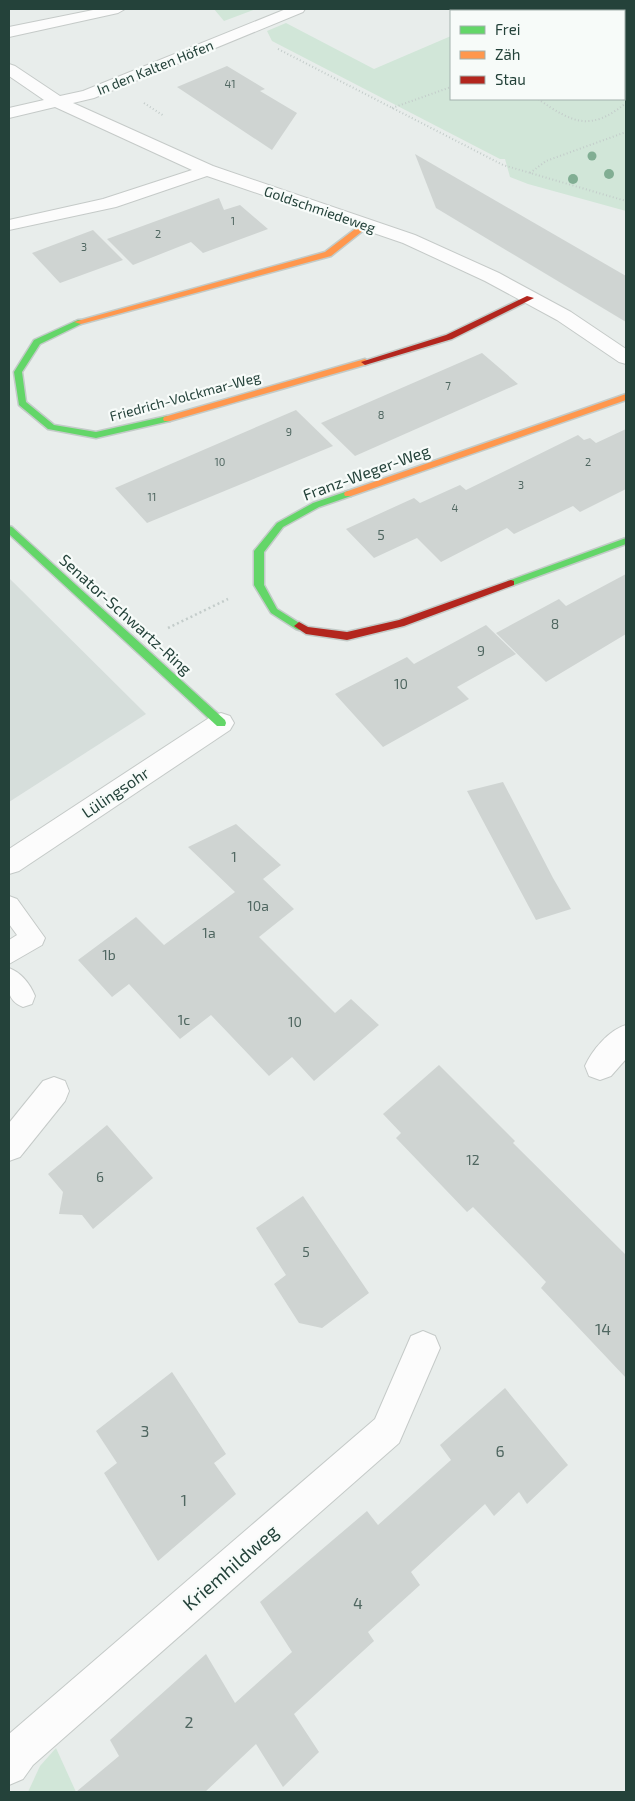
<svg xmlns="http://www.w3.org/2000/svg" width="635" height="1801" viewBox="0 0 635 1801" font-family="'Exo 2',sans-serif">
<style>
.built{fill:#d6dedb}
.green{fill:#d1e6d8}
.building{fill:#cfd4d2}
.lines{fill:none;stroke-linecap:round;stroke-linejoin:round}
.lane-casing{stroke:#c5cac8;stroke-width:2}
.street-casing{stroke:#c5cac8;stroke-width:2}
.fast-casing{stroke:#c3cbc8;stroke-width:3}
.slow-casing{stroke:#c3cbc8;stroke-width:3}
.jam-casing{stroke:#c3cbc8;stroke-width:3}
.path-far1{stroke:#c3ccca;stroke-width:2;stroke-dasharray:1 2.5;stroke-linecap:butt}
.path{stroke:#c3ccca;stroke-width:2.5;stroke-dasharray:2 3;stroke-linecap:butt}
.lane{fill:#fcfcfc;fill-rule:evenodd}
.street{fill:#fcfcfc;fill-rule:evenodd}
.fast{fill:#63d668;fill-rule:evenodd}
.slow{fill:#ff974d;fill-rule:evenodd}
.jam{fill:#b3261e;fill-rule:evenodd}
.tree{fill:#81ae93}
.labels{text-anchor:middle;dominant-baseline:central;stroke-width:4.5;stroke-linejoin:round;paint-order:stroke}
.far-number-label{font-size:11px;fill:#506761}
.far-street-label{font-size:14px;fill:#24423a;stroke:#f7fbf9}
.number-label{font-size:14px;fill:#506761}
.street-label{font-size:16px;fill:#24423a;stroke:#f7fbf9}
.near-number-label{font-size:16px;fill:#506761}
.near-street-label{font-size:19px;fill:#24423a;stroke:#f7fbf9}
</style>
<rect width="100%" height="100%" fill="#e8edeb"/>
<polygon class="built" points="9,578 146,714 9,802"/>
<g class="green">
<polygon points="214,9 256,9 224,21"/>
<polygon points="516,9 626,9 626,211 528,184 510,177 505,159 500,159 272,41 267,31 286,23 374,69 451,36 451,99 624,99 624,11 510,11"/>
<polygon points="56,1748 76,1792 28,1792 40,1766"/>
</g>
<g class="building">
<polygon points="227,66 265,89 260,91 297,113 272,150 177,87"/>
<polygon points="415,154 626,276 626,322 436,208"/>
<polygon points="219,198 224,210 240,205 268,229 203,253 191,242 133,265 107,239"/>
<polygon points="93,230 123,260 60,283 32,253"/>
<polygon points="482,353 518,384 355,456 321,423"/>
<polygon points="296,410 333,446 147,523 115,488"/>
<polygon points="626,429 626,489 580,512 573,506 514,534 507,528 441,562 417,538 374,558 346,529 414,498 420,503 460,485 466,490 578,435 584,440 590,438 596,443"/>
<polygon points="626,574 626,634 546,682 496,633 559,599 566,606"/>
<polygon points="486,625 516,654 457,687 469,699 383,747 335,694 407,657 414,664"/>
<polygon points="503,782 553,878 571,909 536,920 467,791"/>
<polygon points="236,824 281,865 263,879 294,909 259,937 335,1013 351,999 379,1025 314,1081 292,1057 269,1076 211,1015 180,1039 129,984 112,997 78,960 136,917 164,945 235,892 188,847"/>
<polygon points="439,1065 515,1141 513,1143 626,1255 626,1378 541,1288 546,1282 526,1261 473,1207 467,1212 396,1138 401,1133 383,1114"/>
<polygon points="107,1125 153,1178 93,1229 82,1215 59,1214 63,1192 48,1174"/>
<polygon points="303,1196 369,1293 322,1328 299,1323 274,1284 286,1275 256,1228"/>
<polygon points="172,1372 226,1454 214,1463 236,1494 158,1561 104,1473 117,1463 96,1431"/>
<polygon points="505,1388 568,1465 527,1504 519,1492 494,1516 485,1504 411,1572 420,1585 368,1632 374,1641 294,1714 319,1752 283,1787 256,1744 205,1792 76,1792 119,1756 110,1740 206,1654 235,1703 292,1652 260,1602 367,1511 378,1525 451,1460 440,1445"/>
</g>
<g class="lines">
<g class="lane-casing">
<g id="lane">
<polygon points="9,896 17,899 45,938 42,945 9,964 9,940 17,935 9,924"/>
<path d="M9,968C22,973 30,984 35,996L32,1004L23,1007C5,1000 8,985 9,968Z"/>
</g>
</g>
<g class="street-casing">
<g id="street">
<polygon points="98,9 125,9 118,13 9,37 9,27"/>
<polygon points="286,9 305,9 303,12 94,98 73,103 213,166 415,235 499,273 571,312 626,349 626,364 619,362 557,320 485,281 403,243 207,176 116,207 9,230 9,220 103,199 192,170 55,107 9,118 9,108 44,100 9,76 9,64 15,66 60,96 83,91"/>
<polygon points="221,713 230,716 234,723 230,730 19,871 9,874 9,849 212,716"/>
<path d="M626,1025V1059L611,1076L600,1080L589,1076L585,1066C592,1050 609,1030 626,1025Z"/>
<polygon points="54,1077 65,1081 69,1091 65,1101 20,1157 9,1161 9,1123 43,1081"/>
<polygon points="423,1331 435,1336 440,1348 399,1443 33,1765 23,1779 9,1785 9,1734 375,1419 411,1336"/>
</g>
</g>
<g class="fast-casing">
<g id="fast">
<polygon points="78,320 81,320 81,324 40,344 22,372 26,402 54,425 96,432 167,416 171,419 170,421 96,438 48,429 19,405 14,372 34,340"/>
<polygon points="348,491 351,492 351,496 319,507 283,527 264,552 264,585 277,609 304,626 299,630 296,629 271,613 254,585 254,551 277,523 313,503"/>
<polygon points="9,526 12,527 225,720 226,723 225,726 217,726 9,534"/>
<polygon points="626,538 626,544 514,585 508,585 506,583 508,581"/>
</g>
</g>
<g class="slow-casing">
<g id="slow">
<polygon points="363,223 370,225 331,256 81,324 74,322 325,252"/>
<polygon points="365,359 369,362 368,364 170,421 164,421 163,419 164,417"/>
<polygon points="626,394 626,400 351,496 345,496 344,494 345,492"/>
</g>
</g>
<g class="jam-casing">
<g id="jam">
<polygon points="527,296 534,298 452,339 365,365 361,362 446,335"/>
<polygon points="511,580 514,581 514,585 404,626 347,640 306,634 294,626 299,622 308,627 347,632 399,620"/>
</g>
</g>
<g class="path-far1">
<polyline points="624,15 626,14"/>
<polyline points="278,49 503,165 626,201"/>
<path d="M538,99C573,123 590,132 626,103"/>
<polyline points="144,103 164,116"/>
<polyline points="392,108 451,87"/>
<polyline points="530,173 546,161 626,132"/>
</g>
<polyline class="path" points="168,628 228,599"/>
<use href="#lane" class="lane"/>
<use href="#street" class="street"/>
<use href="#fast" class="fast"/>
<use href="#slow" class="slow"/>
<use href="#jam" class="jam"/>
</g>
<g class="tree">
<circle cx="592" cy="156" r="4.5"/>
<circle cx="609" cy="174" r="5"/>
<circle cx="573" cy="179" r="5"/>
</g>
<g class="labels">
<g class="far-number-label">
<text x="230" y="83">41</text>
<text x="233" y="220">1</text>
<text x="158" y="233">2</text>
<text x="84" y="246">3</text>
<text x="448" y="385">7</text>
<text x="381" y="414">8</text>
<text x="289" y="431">9</text>
<text x="220" y="461">10</text>
<text x="588" y="461">2</text>
<text x="521" y="484">3</text>
<text x="152" y="496">11</text>
<text x="455" y="507">4</text>
</g>
<g class="far-street-label">
<text transform="translate(155 67) rotate(-22)">In den Kalten Höfen</text>
<text transform="translate(320 209) rotate(19)">Goldschmiedeweg</text>
<text transform="translate(185 396) rotate(-15)">Friedrich-Volckmar-Weg</text>
</g>
<g class="number-label">
<text x="381" y="534">5</text>
<text x="555" y="623">8</text>
<text x="481" y="650">9</text>
<text x="401" y="683">10</text>
<text x="234" y="856">1</text>
<text x="258" y="905">10a</text>
<text x="209" y="932">1a</text>
<text x="109" y="954">1b</text>
<text x="184" y="1019">1c</text>
<text x="295" y="1021">10</text>
<text x="473" y="1159">12</text>
<text x="100" y="1176">6</text>
<text x="306" y="1251">5</text>
</g>
<g class="street-label">
<text transform="translate(366 472) rotate(-20)">Franz-Weger-Weg</text>
<text transform="translate(126 614) rotate(42)">Senator-Schwartz-Ring</text>
<text transform="translate(115 792) rotate(-34)">Lülingsohr</text>
</g>
<g class="near-number-label">
<text x="603" y="1328">14</text>
<text x="145" y="1430">3</text>
<text x="500" y="1450">6</text>
<text x="184" y="1499">1</text>
<text x="358" y="1602">4</text>
<text x="189" y="1721">2</text>
</g>
<g class="near-street-label">
<text transform="translate(230 1567) rotate(-41)">Kriemhildweg</text>
</g>
</g>
<rect width="635" height="1801" fill="none" stroke="#24423a" stroke-width="20"/>
<rect x="450" y="10" width="175" height="90" fill="#f7fbf9" stroke="#a3b1ad"/>
<rect x="460" y="26" width="25" height="8" fill="#63d668" stroke="#a3b1ad"/>
<text x="495" y="35" font-size="15" fill="#24423a">Frei</text>
<rect x="460" y="51" width="25" height="8" fill="#ff974d" stroke="#a3b1ad"/>
<text x="495" y="60" font-size="15" fill="#24423a">Zäh</text>
<rect x="460" y="76" width="25" height="8" fill="#b3261e" stroke="#a3b1ad"/>
<text x="495" y="85" font-size="15" fill="#24423a">Stau</text>
</svg>
